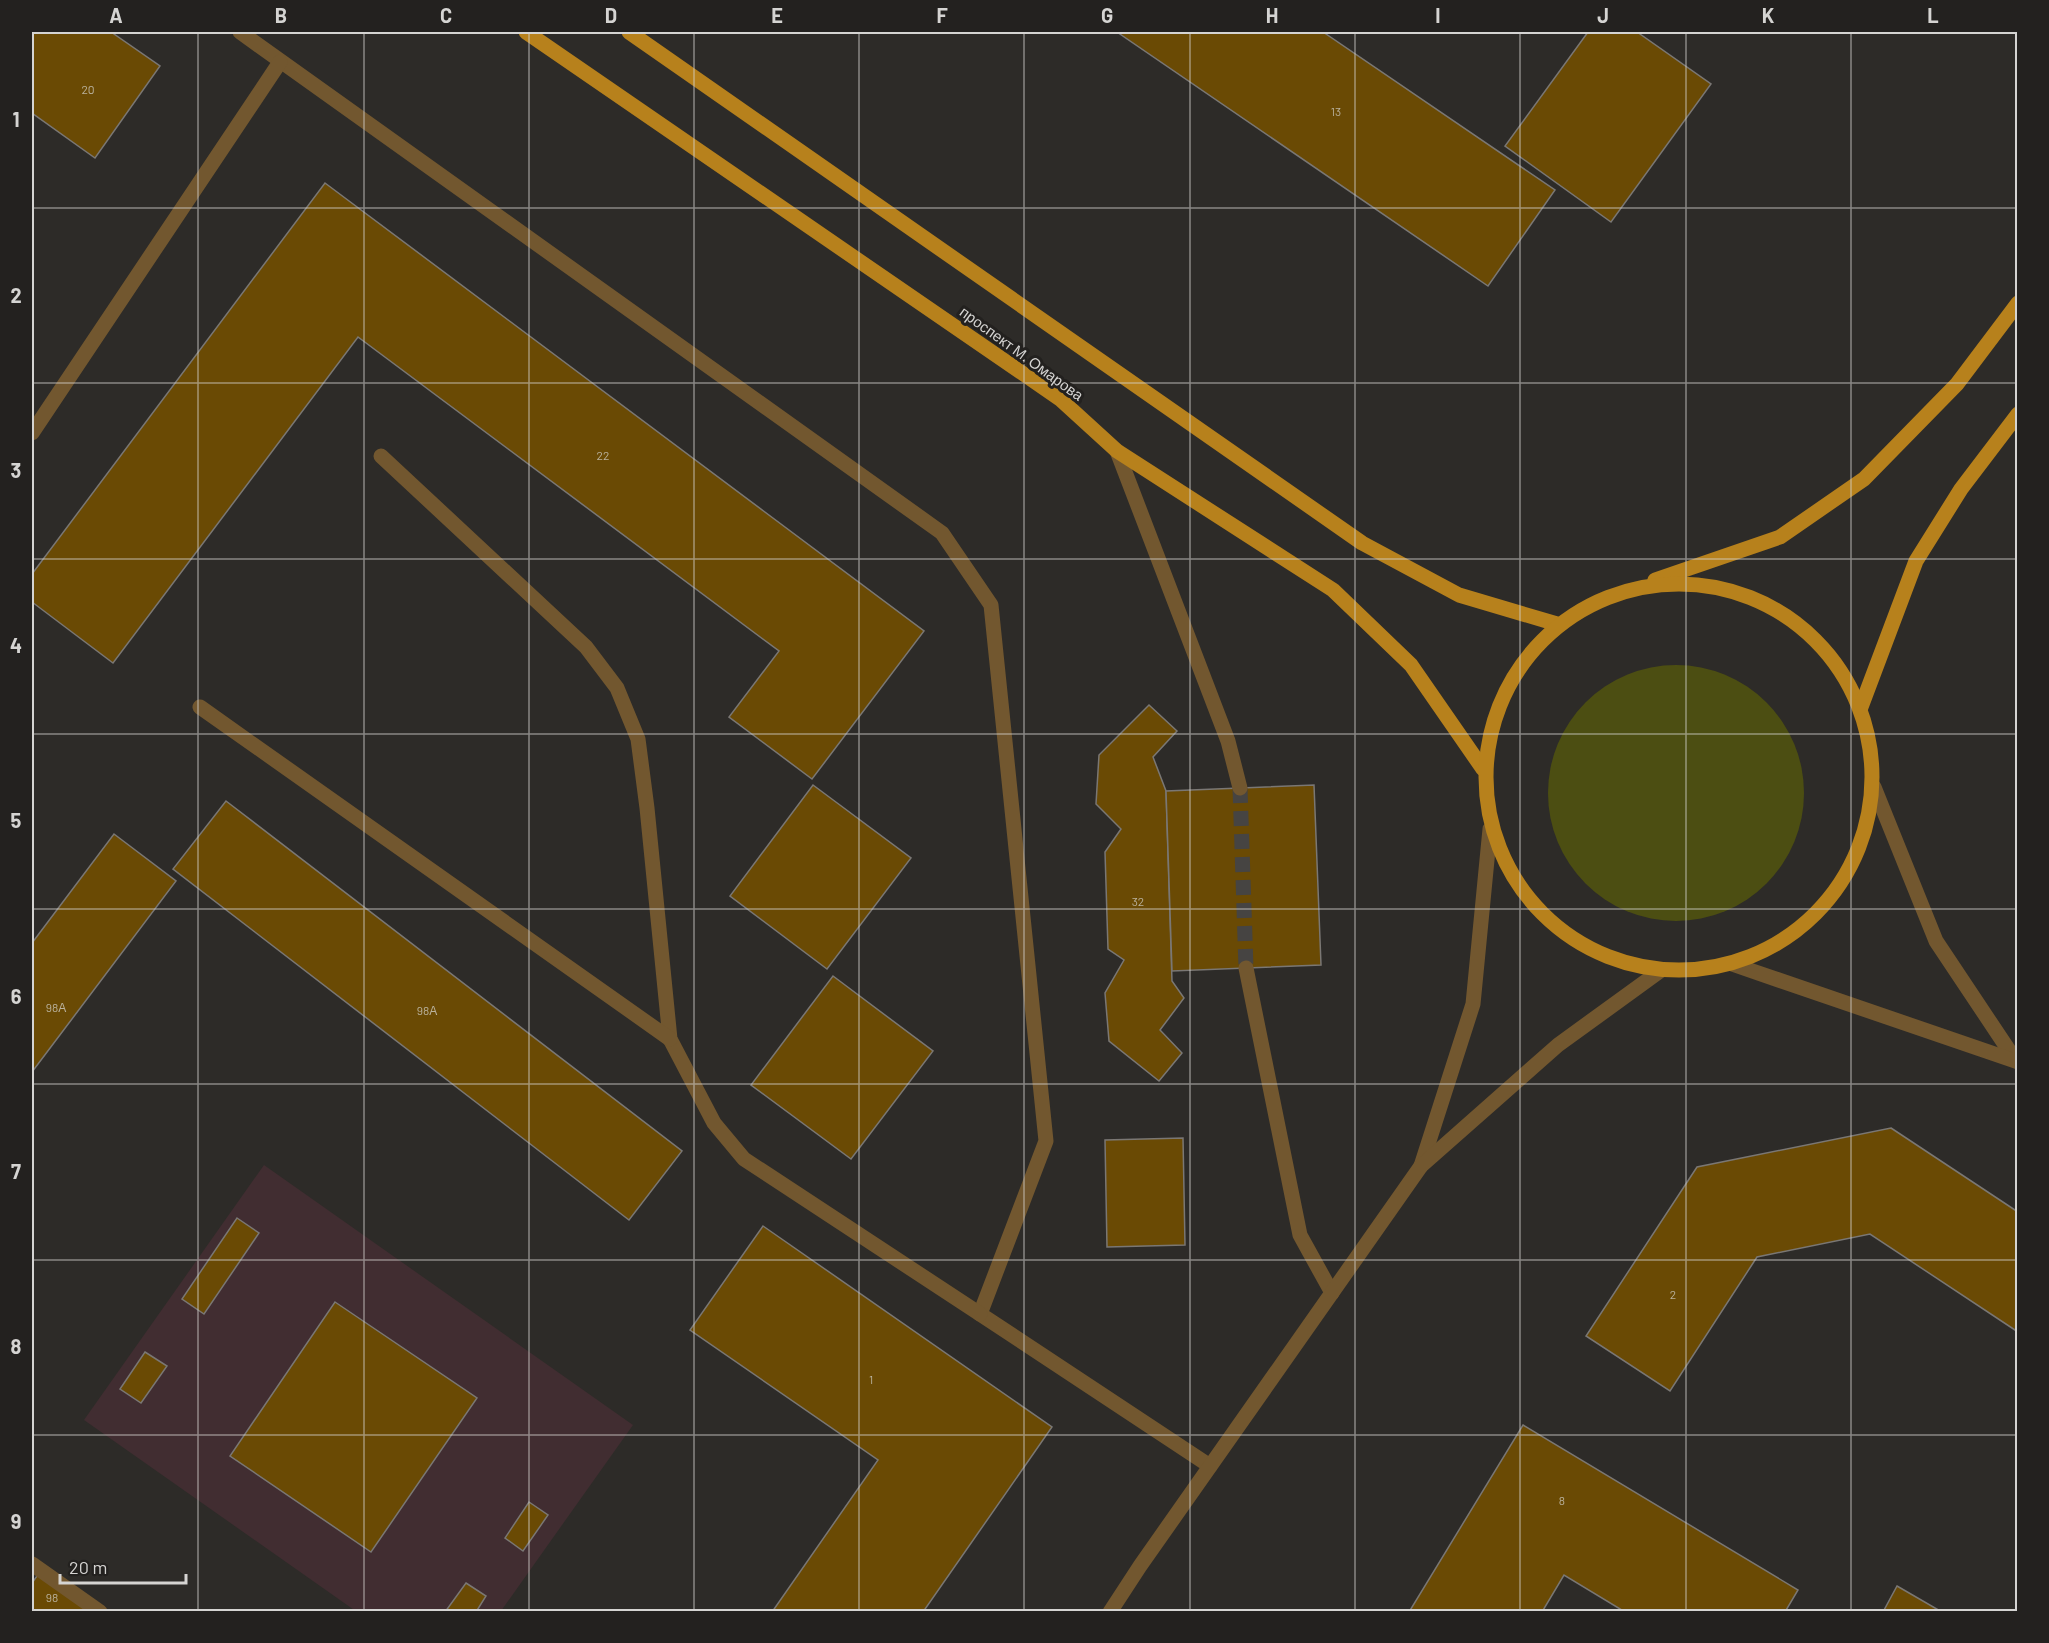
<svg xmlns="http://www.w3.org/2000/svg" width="2049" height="1643" viewBox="0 0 2049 1643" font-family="Barlow,sans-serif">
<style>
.education{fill:#412d31}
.green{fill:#4c4e12}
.building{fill:#6a4a04;stroke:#7a7774;stroke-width:1.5}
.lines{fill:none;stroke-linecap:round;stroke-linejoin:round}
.minor-tunnel{stroke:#464442;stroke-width:15;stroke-dasharray:15 8;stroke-linecap:butt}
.minor{stroke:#72572f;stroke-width:15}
.major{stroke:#b7811c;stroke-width:15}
.grid{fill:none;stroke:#d5d4d2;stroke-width:1.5;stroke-opacity:0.55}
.labels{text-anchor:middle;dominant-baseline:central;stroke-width:6;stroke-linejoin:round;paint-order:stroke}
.number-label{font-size:12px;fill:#bab29e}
.street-label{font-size:15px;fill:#d5d4d2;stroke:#23211f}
.neatline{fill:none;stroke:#d5d4d2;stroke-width:2}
.grid-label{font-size:20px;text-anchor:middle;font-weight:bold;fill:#d5d4d2}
</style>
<rect width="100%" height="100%" fill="#2d2b28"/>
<polygon class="education" points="264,1165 633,1425 501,1611 357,1612 84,1420"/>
<circle class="green" cx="1676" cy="793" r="128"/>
<g class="building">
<polygon points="32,32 111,32 160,66 95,158 32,113"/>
<polygon points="1117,32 1323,32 1555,190 1488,286"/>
<polygon points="1588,32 1637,32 1711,84 1611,222 1505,146"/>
<polygon points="325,183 924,631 812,779 729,717 779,651 358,337 113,663 32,602 32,574"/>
<polygon points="1149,705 1177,731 1153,757 1166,791 1172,981 1184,998 1160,1030 1182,1053 1159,1081 1109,1041 1105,993 1124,960 1108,949 1105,852 1121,829 1096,804 1099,755"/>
<polygon points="813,785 911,858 827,969 730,896"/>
<polygon points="1314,785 1321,965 1172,971 1166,791"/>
<polygon points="226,801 682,1151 629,1220 173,869"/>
<polygon points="114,834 176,881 32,1072 32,943"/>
<polygon points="833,976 933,1051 851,1159 751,1085"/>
<polygon points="1891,1128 2018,1212 2018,1332 1870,1234 1757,1257 1670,1391 1586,1336 1697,1167"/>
<polygon points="1183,1138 1185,1245 1107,1247 1105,1140"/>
<polygon points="237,1218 259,1233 204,1314 182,1299"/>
<polygon points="763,1226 1052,1427 923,1612 772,1612 878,1460 690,1330"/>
<polygon points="335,1302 477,1398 371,1552 230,1456"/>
<polygon points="145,1352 167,1366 141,1403 120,1389"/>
<polygon points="1523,1425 1798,1590 1785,1612 1625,1612 1564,1575 1542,1612 1409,1612"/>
<polygon points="529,1502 548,1515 523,1551 505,1538"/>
<polygon points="39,1573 93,1612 32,1612 32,1583"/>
<polygon points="466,1583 486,1596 476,1612 445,1612"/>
<polygon points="1897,1586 1942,1612 1883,1612"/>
</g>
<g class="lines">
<polyline class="minor-tunnel" points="1240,788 1246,968"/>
<g class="minor">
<polyline points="240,32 942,533 991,605 1046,1141 980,1314 1210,1466"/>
<polyline points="32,433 280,62"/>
<polyline points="1117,451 1228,741 1240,788"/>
<polyline points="381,456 586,647 617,688 638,739 647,808 670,1039 714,1123 744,1159 980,1314"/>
<polyline points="200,707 670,1039"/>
<polyline points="1874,787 1936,941 2016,1061"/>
<polyline points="1732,964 2018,1062"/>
<polyline points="1246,968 1300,1235 1332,1293"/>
<polyline points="1421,1166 1473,1004 1490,829"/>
<polyline points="32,1564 100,1612"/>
<polyline points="1110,1612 1140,1566 1421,1166 1558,1045 1660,971"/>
</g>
<g class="major">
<polyline points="526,32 1060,399 1117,451 1333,590 1411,665 1483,769"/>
<polyline points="629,32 1362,543 1459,595 1557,624"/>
<polyline points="1655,580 1780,537 1864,479 1957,384 2018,303"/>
<circle cx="1679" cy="777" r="193"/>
<polyline points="1861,707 1916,561 1961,489 2018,414"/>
</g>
</g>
<path class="grid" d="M198,32V1612M364,32V1612M529,32V1612M694,32V1612M859,32V1612M1024,32V1612M1190,32V1612M1355,32V1612M1520,32V1612M1686,32V1612M1851,32V1612M32,208H2018M32,383H2018M32,559H2018M32,734H2018M32,909H2018M32,1084H2018M32,1260H2018M32,1435H2018"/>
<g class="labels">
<g class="number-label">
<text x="88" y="89">20</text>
<text x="1336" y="111">13</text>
<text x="603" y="455">22</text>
<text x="1138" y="901">32</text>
<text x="56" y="1007">98А</text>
<text x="427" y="1010">98А</text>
<text x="1673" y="1294">2</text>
<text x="871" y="1379">1</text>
<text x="1562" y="1500">8</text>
<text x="52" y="1597">98</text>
</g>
<g class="street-label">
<text transform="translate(1022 353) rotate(36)">проспект М. Омарова</text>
</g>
</g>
<rect width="2049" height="1643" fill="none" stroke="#23211f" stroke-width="66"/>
<path d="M60 1574v9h126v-9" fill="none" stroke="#d5d4d2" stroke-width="3"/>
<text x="69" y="1574" font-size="18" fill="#d5d4d2" stroke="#23211f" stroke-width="4.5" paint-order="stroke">20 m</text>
<rect x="33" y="33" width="1983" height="1577" class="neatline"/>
<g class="grid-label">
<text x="116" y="23">A</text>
<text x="281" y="23">B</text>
<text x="446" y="23">C</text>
<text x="611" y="23">D</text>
<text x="777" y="23">E</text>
<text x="942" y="23">F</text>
<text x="1107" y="23">G</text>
<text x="1272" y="23">H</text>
<text x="1438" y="23">I</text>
<text x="1603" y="23">J</text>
<text x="1768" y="23">K</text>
<text x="1933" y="23">L</text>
<text x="16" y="127">1</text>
<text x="16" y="303">2</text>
<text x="16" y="478">3</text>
<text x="16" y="653">4</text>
<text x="16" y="828">5</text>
<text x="16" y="1004">6</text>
<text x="16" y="1179">7</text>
<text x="16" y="1354">8</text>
<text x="16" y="1529">9</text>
</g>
</svg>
